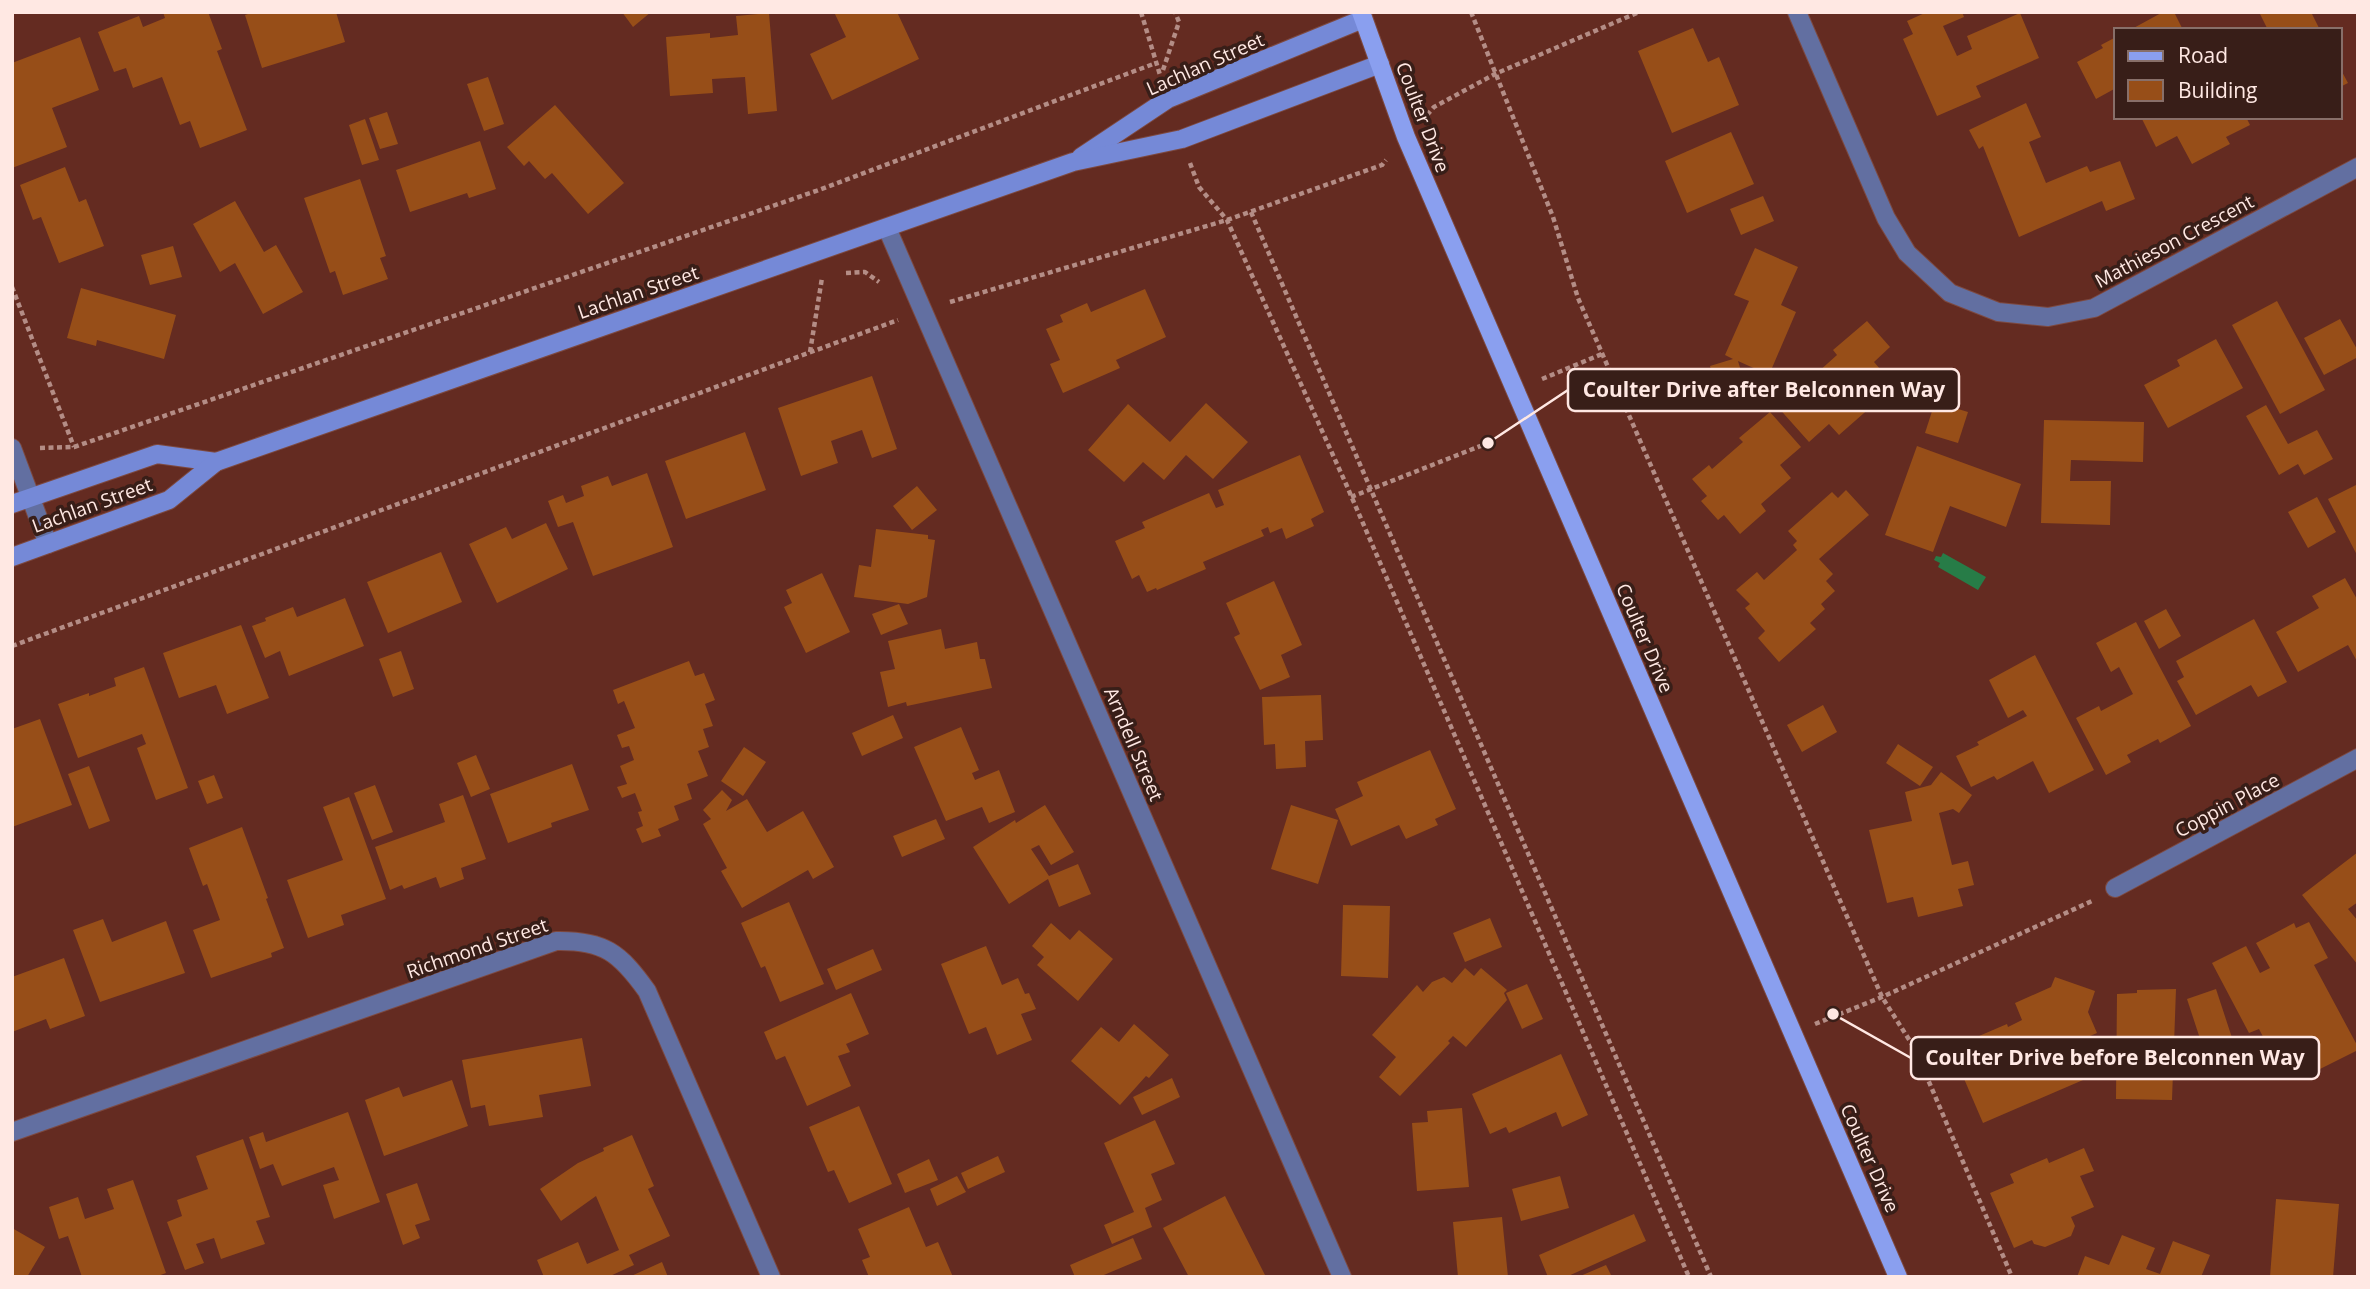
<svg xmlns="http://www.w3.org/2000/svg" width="2370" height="1289" viewBox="0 0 2370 1289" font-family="'Open Sans',sans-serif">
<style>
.water{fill:#277c47}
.building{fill:#974e18}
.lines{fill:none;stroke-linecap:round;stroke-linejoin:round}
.street-casing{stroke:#7d4940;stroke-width:20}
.secondary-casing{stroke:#7d4940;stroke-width:20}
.primary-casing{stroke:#7d4940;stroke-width:20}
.path{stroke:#b48d86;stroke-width:4.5;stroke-dasharray:5 3.5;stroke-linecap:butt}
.street{stroke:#626fa1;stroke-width:18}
.secondary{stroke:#7589d7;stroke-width:18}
.primary{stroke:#8a9fef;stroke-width:18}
.labels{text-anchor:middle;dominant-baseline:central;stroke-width:7;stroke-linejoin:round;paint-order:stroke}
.street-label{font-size:19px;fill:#ffe8e3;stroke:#381e18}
.leader{fill:none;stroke:#ffe8e3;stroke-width:2.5}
.callout-dot{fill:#ffe8e3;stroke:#381e18;stroke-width:2.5}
.callout{fill:#381e18;stroke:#ffe8e3;stroke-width:2.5}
.callout-label{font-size:21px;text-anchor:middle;font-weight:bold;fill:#ffe8e3}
</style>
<rect width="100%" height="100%" fill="#642b21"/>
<polygon class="water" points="1943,553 1986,577 1978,590 1938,567 1940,563 1934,560 1936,556 1941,557"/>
<g class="building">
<polygon points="163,12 208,12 222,49 217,51 247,130 200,148 190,121 180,125 162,77 133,88 126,68 114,72 98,32 139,16 143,27 165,18"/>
<polygon points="254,12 336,12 345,42 262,68 245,15"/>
<polygon points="622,12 651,12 633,27"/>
<polygon points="834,12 897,12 919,59 832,100 810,54 846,37"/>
<polygon points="1927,12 1962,12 1964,17 1943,26 1957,56 1972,49 1967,36 2020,13 2039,58 1976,86 1981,97 1937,116 1903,39 1913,34 1907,21"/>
<polygon points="2163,12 2174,12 2183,30 2130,30"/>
<polygon points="2259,12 2311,12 2320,30 2268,30"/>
<polygon points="769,13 777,111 748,114 745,77 712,79 713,93 670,96 666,37 710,33 710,38 738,35 736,16"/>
<polygon points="1693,28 1708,62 1719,57 1739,105 1672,133 1638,51"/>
<polygon points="80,37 99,90 52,108 67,147 12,168 12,63"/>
<polygon points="2116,37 2116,88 2096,99 2077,62 2103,48 2101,45"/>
<polygon points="2340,68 2348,83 2340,87"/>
<polygon points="488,77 504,124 484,131 467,84"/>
<polygon points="2026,103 2041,137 2029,142 2046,183 2087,166 2090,172 2120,161 2135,199 2106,211 2102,201 2019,237 1983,146 1979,149 1969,130"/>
<polygon points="555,105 624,183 588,214 552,173 545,179 529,161 524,166 507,147"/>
<polygon points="387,112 398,144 380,149 369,118"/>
<polygon points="2141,117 2246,117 2250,125 2226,137 2230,144 2192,164 2177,136 2156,147"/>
<polygon points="365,119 379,160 362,165 349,125"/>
<polygon points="1731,132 1754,184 1687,213 1665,161"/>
<polygon points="480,141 496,189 469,198 467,193 410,212 396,170"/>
<polygon points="65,167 79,202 86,199 104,246 59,263 41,217 33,220 20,185"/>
<polygon points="360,179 386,256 380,258 388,279 343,295 335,271 330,273 304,198"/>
<polygon points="1763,196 1774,221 1741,235 1730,209"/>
<polygon points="235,201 264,252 276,245 303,292 263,314 235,263 220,272 193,224"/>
<polygon points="173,246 182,277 150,285 141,255"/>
<polygon points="1755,248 1798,267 1781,305 1796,312 1769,375 1738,361 1750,401 1723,409 1710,366 1733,359 1725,355 1749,301 1734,295"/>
<polygon points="81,288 176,315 164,359 97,340 96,346 67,338"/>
<polygon points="1145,289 1166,337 1116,360 1120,368 1063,393 1050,364 1060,360 1046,329 1063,322 1060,315 1087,303 1091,312"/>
<polygon points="2277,301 2325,390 2280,414 2232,325"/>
<polygon points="2340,319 2358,351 2358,357 2324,375 2304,338"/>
<polygon points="1867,321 1890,347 1874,362 1899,391 1877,410 1872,406 1839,435 1829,424 1809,442 1776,405 1805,379 1808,381 1837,355 1833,350"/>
<polygon points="2216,339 2243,388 2168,428 2144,385 2180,366 2177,360"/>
<polygon points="872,376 897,449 872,458 862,430 831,441 838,463 801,476 778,408"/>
<polygon points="1935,402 1968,412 1958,443 1925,433"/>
<polygon points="1206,403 1248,442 1213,479 1186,455 1164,480 1143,462 1124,482 1088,450 1128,404 1170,442"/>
<polygon points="2266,405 2288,444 2317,430 2333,459 2304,475 2298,464 2279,475 2246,416"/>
<polygon points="1770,412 1801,447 1780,465 1791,478 1761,504 1766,511 1740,534 1724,515 1718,520 1701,501 1707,496 1692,479 1709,465 1712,469 1743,442 1739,438"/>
<polygon points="2044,420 2144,422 2143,462 2071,460 2070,481 2111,481 2110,525 2041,523"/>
<polygon points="745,432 766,490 686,519 665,461"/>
<polygon points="1917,446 2021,484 2006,527 1950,506 1933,552 1885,535"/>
<polygon points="1300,455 1324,512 1311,519 1314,526 1286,539 1282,528 1270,533 1268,527 1261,530 1264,536 1203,562 1206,569 1157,590 1156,588 1147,592 1139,575 1132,579 1115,541 1145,528 1142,522 1209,493 1216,508 1224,505 1218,490"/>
<polygon points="647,473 673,547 593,576 573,522 558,527 548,501 563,495 566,503 584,496 581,486 608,476 612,486"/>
<polygon points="2358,484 2358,557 2328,499"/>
<polygon points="917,486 937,510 912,530 893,506"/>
<polygon points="1846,490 1869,515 1819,559 1833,574 1826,581 1835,591 1821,604 1825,609 1810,623 1816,629 1779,662 1758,638 1765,631 1745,608 1750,604 1736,590 1757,572 1764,580 1797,550 1793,545 1797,541 1788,531 1832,492 1838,498"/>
<polygon points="2317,497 2336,532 2308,548 2288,512"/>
<polygon points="546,523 568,569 497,603 469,544 506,527 512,539"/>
<polygon points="876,529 928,535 928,539 935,540 927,597 908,604 854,597 859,565 871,567"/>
<polygon points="441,552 462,602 388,633 367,582"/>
<polygon points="822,573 850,632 806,653 784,607 792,603 786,590"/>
<polygon points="2345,578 2358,601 2358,663 2348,645 2298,672 2276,632 2319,608 2312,596"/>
<polygon points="1274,581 1302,645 1281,655 1290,677 1260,690 1234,637 1240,634 1226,603"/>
<polygon points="345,598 364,646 289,676 280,651 265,658 252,626 266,621 265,618 293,607 297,617"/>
<polygon points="899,604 908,624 881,635 872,614"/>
<polygon points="2166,609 2181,636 2159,649 2144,621"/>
<polygon points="2254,619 2287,682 2258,697 2251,685 2196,715 2177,681 2184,677 2176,661"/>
<polygon points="2136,622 2191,726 2160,743 2158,739 2127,755 2131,762 2106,775 2076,718 2099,706 2101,711 2133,694 2119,667 2111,672 2096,643"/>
<polygon points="241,625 269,698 227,714 216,685 179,698 163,653"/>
<polygon points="941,629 945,649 977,642 980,659 985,659 992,688 907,706 906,702 888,707 880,672 895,669 888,641"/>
<polygon points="401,651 414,689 393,697 379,659"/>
<polygon points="2035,655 2094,770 2049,793 2033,761 1997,780 1994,776 1971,787 1956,756 1979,745 1977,742 2027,716 2023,710 2008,718 1989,680"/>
<polygon points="689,661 695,676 704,673 715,700 705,704 713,726 703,729 709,747 698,751 708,776 687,784 692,799 674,806 679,820 658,829 661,836 642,843 636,829 643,826 638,812 642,811 635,793 622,798 617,787 627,784 620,766 634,760 629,746 622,748 617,735 635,728 624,701 618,704 613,690"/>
<polygon points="144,667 188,788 156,800 137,748 146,744 142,734 78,758 58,704 89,693 89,696 116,686 114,678"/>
<polygon points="1321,695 1323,740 1305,741 1306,767 1276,769 1275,744 1264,745 1262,697"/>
<polygon points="1823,705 1837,732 1802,752 1787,725"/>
<polygon points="893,715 903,738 862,756 852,733"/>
<polygon points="40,719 72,805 12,827 12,729"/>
<polygon points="961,727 979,770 972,773 975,780 999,770 1015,812 989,823 982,807 946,821 914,747"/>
<polygon points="1898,744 1933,767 1920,786 1886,763"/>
<polygon points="744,747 766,762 743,796 721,781"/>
<polygon points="1430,750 1456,809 1435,819 1438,825 1406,839 1399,825 1351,846 1335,809 1363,796 1357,782"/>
<polygon points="476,755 490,789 471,797 457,763"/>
<polygon points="572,764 589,810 551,823 552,827 508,843 490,794"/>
<polygon points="89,766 110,821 89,829 68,774"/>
<polygon points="1941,772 1972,795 1959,813 1953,809 1939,813 1952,865 1968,861 1974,885 1958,889 1963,906 1918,917 1913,897 1887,903 1869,830 1912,821 1905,792 1931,785"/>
<polygon points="214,775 223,798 207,804 198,781"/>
<polygon points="375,785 393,832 372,840 354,793"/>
<polygon points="722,790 732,800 726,811 747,799 767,832 803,811 834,867 813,879 808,870 742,908 721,871 727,868 703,824 711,819 703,810"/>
<polygon points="463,795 486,859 461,868 464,879 440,888 436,877 404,889 402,885 390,890 375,847 445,822 439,804"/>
<polygon points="349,797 386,899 341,915 344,925 308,938 287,880 343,860 323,807"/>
<polygon points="1045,805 1074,852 1051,865 1039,845 1031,849 1049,876 1078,864 1091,894 1059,907 1048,879 1009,904 973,847 1015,820 1016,823"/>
<polygon points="1291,805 1338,820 1318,884 1271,869"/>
<polygon points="936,819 945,839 902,857 893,836"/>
<polygon points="242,827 268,898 266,899 284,948 271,953 272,957 211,978 193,930 220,920 207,884 203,886 189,848"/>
<polygon points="2358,852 2358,902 2348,909 2358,921 2358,965 2302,895"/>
<polygon points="789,902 824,984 780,1002 765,966 761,968 741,923"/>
<polygon points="1343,905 1390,906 1388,978 1341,976"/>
<polygon points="1490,918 1502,947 1465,962 1453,933"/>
<polygon points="103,919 112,942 166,921 185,973 100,1002 73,930"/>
<polygon points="2309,922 2328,958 2314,965 2358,1047 2358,1050 2316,1071 2309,1058 2295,1065 2285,1047 2272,1054 2259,1029 2249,1033 2212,963 2246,946 2260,973 2270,968 2256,943 2294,923 2296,928"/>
<polygon points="1051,923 1070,940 1079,930 1113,959 1078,1001 1037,965 1044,957 1032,946"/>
<polygon points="986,946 1002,985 1018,978 1025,994 1029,993 1036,1009 1021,1014 1032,1040 997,1055 986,1027 969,1034 941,964"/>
<polygon points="873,949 882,970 836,990 827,969"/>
<polygon points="64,958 85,1016 50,1029 46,1019 12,1032 12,977"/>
<polygon points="1465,968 1474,976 1481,968 1507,990 1504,993 1507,1000 1466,1047 1453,1036 1448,1041 1450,1043 1400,1096 1379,1077 1396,1057 1372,1035 1417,985 1423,992 1432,982 1444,977 1452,983"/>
<polygon points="2055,977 2095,991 2088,1012 2097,1033 2090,1036 2097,1053 2089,1056 2097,1074 1983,1123 1956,1060 1961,1047 1973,1042 1972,1039 2007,1024 2008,1027 2022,1020 2015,1003 2051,987"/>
<polygon points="1527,984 1543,1019 1522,1029 1506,993"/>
<polygon points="2176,989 2172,1100 2116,1099 2117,994 2137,993 2137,990"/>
<polygon points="2216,989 2236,1050 2207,1060 2187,999"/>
<polygon points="851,993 869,1034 846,1044 850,1052 838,1056 851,1086 807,1106 785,1056 776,1060 764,1032"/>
<polygon points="1134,1024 1169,1055 1149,1078 1146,1076 1120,1105 1071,1061 1101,1027 1119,1042"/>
<polygon points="582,1038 591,1086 539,1095 543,1117 489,1126 485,1105 471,1108 462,1060"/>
<polygon points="1561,1054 1588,1115 1562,1127 1556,1112 1509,1133 1506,1127 1490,1134 1472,1094"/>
<polygon points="1172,1078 1180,1097 1142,1115 1133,1097"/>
<polygon points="452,1080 468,1126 384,1156 365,1100 399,1087 403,1097"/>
<polygon points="859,1106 892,1184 849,1203 834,1170 828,1172 809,1127"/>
<polygon points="1462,1108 1469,1187 1417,1191 1412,1123 1428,1122 1427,1111"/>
<polygon points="348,1112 380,1202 334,1219 323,1185 339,1180 334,1167 282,1186 273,1164 260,1169 249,1137 263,1132 266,1142"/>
<polygon points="1155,1120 1175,1164 1151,1174 1162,1200 1145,1208 1152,1227 1112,1244 1104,1225 1134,1212 1104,1143"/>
<polygon points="632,1135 654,1186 648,1189 670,1236 629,1255 634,1265 608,1277 544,1277 537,1260 578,1242 587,1264 619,1250 596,1196 561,1221 540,1189 578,1163 604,1151 603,1148"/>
<polygon points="243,1139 270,1217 256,1221 265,1244 221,1259 214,1238 196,1244 204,1263 185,1270 167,1222 182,1216 177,1200 208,1189 196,1156"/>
<polygon points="2084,1148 2094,1171 2080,1176 2094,1207 2071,1217 2075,1226 2071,1236 2045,1247 2034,1244 2032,1240 2014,1248 1990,1193 2014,1183 2010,1174 2047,1158 2049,1163"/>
<polygon points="998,1156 1005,1172 968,1189 961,1173"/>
<polygon points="929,1159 938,1180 905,1193 897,1174"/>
<polygon points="957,1176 966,1192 937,1206 930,1189"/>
<polygon points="1560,1176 1569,1208 1521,1221 1512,1189"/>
<polygon points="133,1180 166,1273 155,1277 82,1277 68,1236 59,1239 49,1207 78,1197 85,1219 114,1209 107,1189"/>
<polygon points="417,1183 430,1220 415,1225 420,1238 403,1245 386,1194"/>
<polygon points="1225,1196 1234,1214 1266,1277 1189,1277 1163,1228"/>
<polygon points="2276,1199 2339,1204 2333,1277 2270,1277"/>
<polygon points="909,1207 926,1247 938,1242 953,1277 869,1277 862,1260 870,1257 858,1229"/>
<polygon points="1634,1214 1646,1241 1566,1277 1548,1277 1539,1255"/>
<polygon points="1502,1217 1508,1277 1458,1277 1453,1222"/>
<polygon points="12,1228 45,1247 27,1277 12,1277"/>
<polygon points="2122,1235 2155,1248 2146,1269 2160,1274 2173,1241 2210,1255 2201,1277 2077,1277 2085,1256 2109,1265"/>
<polygon points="1133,1238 1142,1259 1099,1277 1075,1277 1070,1265"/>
<polygon points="662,1262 668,1277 629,1277"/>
<polygon points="1606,1265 1612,1277 1578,1277"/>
</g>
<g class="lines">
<g class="street-casing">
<g id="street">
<polyline points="1797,12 1886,218 1907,253 1950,293 1998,312 2048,317 2094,308 2358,167"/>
<polyline points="887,228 1342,1277"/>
<polyline points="12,448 48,544"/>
<polyline points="2115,888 2358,758"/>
<path d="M12,1132L556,941C604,940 620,953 647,991L771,1277"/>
</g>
</g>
<g class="secondary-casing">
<g id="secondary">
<polyline points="1081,157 1168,99 1363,19"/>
<polyline points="12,504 157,454 216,462"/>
<polyline points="12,557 169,500 216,462 1073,162 1182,139 1380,64"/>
</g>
</g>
<g class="primary-casing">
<polyline id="primary" points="1361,12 1406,137 1898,1277"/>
</g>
<g class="path">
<polyline points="1141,12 1160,75"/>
<polyline points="1471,12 1553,217 1578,298 1882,997 1915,1049 2012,1277"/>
<polyline points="1163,70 1179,22 1175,12"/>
<polyline points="1427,115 1434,107 1495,74 1639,12"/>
<polyline points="1190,163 1199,187 1227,220 1346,484 1689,1277"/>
<polyline points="1251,212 1711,1277"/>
<polyline points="846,273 865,272 879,282"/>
<polyline points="12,287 74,447"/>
<polyline points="950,302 1227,220 1382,165 1386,160"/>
<polyline points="810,352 822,278"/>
<polyline points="1542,379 1602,354"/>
<polyline points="40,448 74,447 816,191 1156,63"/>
<polyline points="1351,497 1488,443"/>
<polyline points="12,646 898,320"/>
<polyline points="1815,1024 1882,997 2092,901"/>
</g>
<use href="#street" class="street"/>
<use href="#secondary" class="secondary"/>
<use href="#primary" class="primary"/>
</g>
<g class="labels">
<g class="street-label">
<text transform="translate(1205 64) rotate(-24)">Lachlan Street</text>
<text transform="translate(1423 117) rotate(69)">Coulter Drive</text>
<text transform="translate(2174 241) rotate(-28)">Mathieson Crescent</text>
<text transform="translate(638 292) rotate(-19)">Lachlan Street</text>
<text transform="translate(92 505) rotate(-20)">Lachlan Street</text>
<text transform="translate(1645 638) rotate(67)">Coulter Drive</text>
<text transform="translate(1134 744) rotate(67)">Arndell Street</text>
<text transform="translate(2227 805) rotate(-28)">Coppin Place</text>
<text transform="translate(477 948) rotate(-19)">Richmond Street</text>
<text transform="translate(1870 1158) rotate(66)">Coulter Drive</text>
</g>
</g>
<path class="leader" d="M1488 443L1568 390M1833 1014L1911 1058"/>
<g class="callout-dot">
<circle cx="1488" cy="443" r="7"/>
<circle cx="1833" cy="1014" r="7"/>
</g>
<g class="callout">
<rect x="1568" y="369" width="391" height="42" rx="7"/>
<rect x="1911" y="1037" width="408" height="42" rx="7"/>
</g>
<g class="callout-label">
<text x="1764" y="397">Coulter Drive after Belconnen Way</text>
<text x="2115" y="1065">Coulter Drive before Belconnen Way</text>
</g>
<rect width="2370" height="1289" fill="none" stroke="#ffe8e3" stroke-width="28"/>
<rect x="2114" y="28" width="228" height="91" fill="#381e18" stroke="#886f69" stroke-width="2"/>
<rect x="2128" y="51" width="35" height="10" fill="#8a9fef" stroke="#886f69" stroke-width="2"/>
<text x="2178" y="63" font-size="21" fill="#ffe8e3">Road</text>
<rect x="2128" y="80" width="35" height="21" fill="#974e18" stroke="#886f69" stroke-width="2"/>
<text x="2178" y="98" font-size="21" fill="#ffe8e3">Building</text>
</svg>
